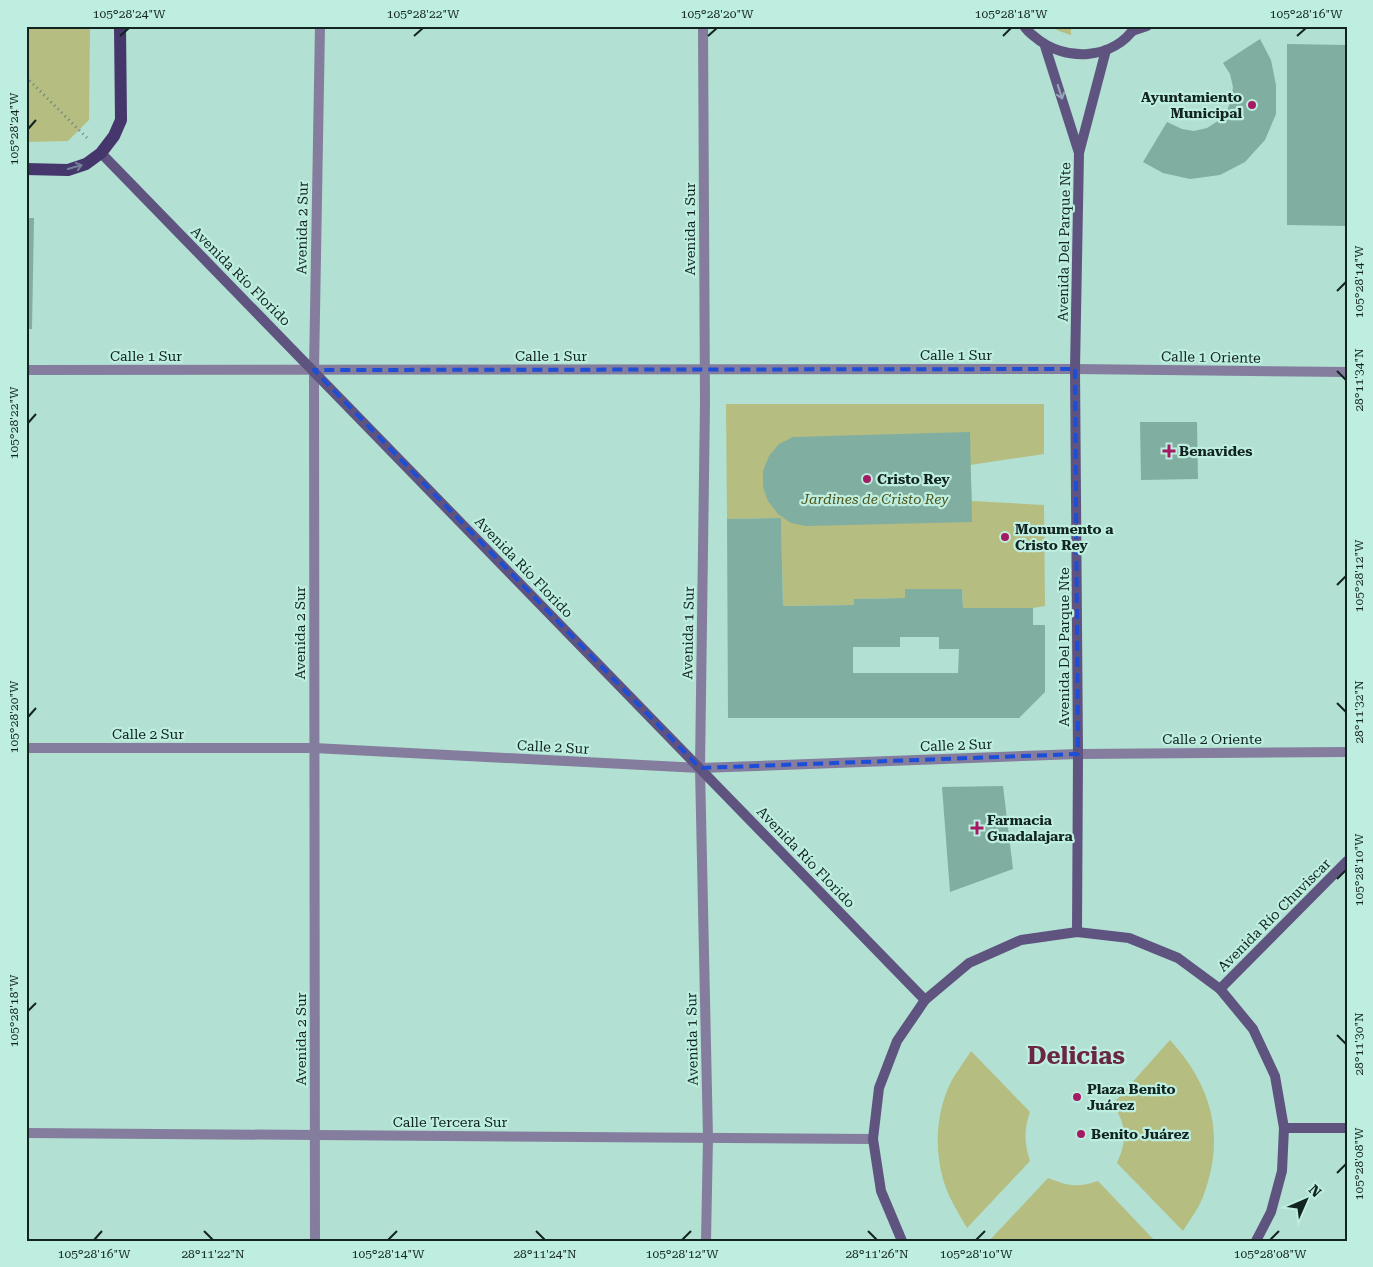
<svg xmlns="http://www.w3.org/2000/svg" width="1373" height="1267" viewBox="0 0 1373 1267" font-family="'Roboto Serif',serif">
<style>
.green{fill:#b5bd81}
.building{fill:#80aea1;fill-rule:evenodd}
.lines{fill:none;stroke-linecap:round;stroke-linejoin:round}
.path{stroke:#628279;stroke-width:3;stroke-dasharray:1 4;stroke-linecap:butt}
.minor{stroke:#847d9d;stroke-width:10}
.tertiary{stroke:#847d9d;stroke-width:10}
.secondary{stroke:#5f5480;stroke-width:10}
.primary{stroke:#45366b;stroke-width:12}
.oneway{stroke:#93a9b4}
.oneway2{stroke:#758099}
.marked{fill:none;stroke:#1d4ed8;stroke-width:4;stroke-dasharray:10 6;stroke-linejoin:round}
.ticks{fill:none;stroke:#122420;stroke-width:2}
.poi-dot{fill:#a41b63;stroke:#beeedf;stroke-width:2}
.labels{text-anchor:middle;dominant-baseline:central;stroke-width:4.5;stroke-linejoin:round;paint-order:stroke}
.poi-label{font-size:14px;font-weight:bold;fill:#122420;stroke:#beeedf;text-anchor:start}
.street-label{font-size:14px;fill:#122420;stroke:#beeedf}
.park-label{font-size:14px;font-style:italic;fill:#4c5217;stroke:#beeedf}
.town-label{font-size:24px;font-weight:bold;fill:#692744;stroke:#beeedf}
.neatline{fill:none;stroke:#122420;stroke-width:2}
.ticks-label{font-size:12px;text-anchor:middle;fill:#122420}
</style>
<rect width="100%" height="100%" fill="#b2e0d2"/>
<g class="green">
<polygon points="26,26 90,26 89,120 68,141 26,142"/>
<polygon points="1051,26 1071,26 1071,35 1059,31"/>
<polygon points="726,404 1044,404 1044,454 970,465 972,501 1044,505 1045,606 1033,608 963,608 962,589 905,589 905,598 854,599 854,605 783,606 781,518 727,519"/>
<path d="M1170,1040C1211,1085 1226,1135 1204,1194C1200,1207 1190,1219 1183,1231L1117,1163C1128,1139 1126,1125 1113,1104Z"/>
<path d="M971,1051L1030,1112C1024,1129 1024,1143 1030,1161L967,1228C958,1212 948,1197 943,1179C935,1151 936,1118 947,1091C952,1077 963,1064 971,1051Z"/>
<path d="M1048,1178C1069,1186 1076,1188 1098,1181L1155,1241H989Z"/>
</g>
<g class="building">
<polygon points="1260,39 1271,60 1276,85 1276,114 1265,140 1245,162 1220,175 1190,179 1163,173 1143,162 1167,122 1182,129 1194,131 1207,128 1218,121 1227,111 1231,100 1233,87 1230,74 1223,63"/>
<polygon points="1287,44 1347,45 1347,226 1287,225"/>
<polygon points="26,218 34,218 32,329 26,329"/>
<polygon points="1140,422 1197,422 1198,479 1141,480"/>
<polygon points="970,432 972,522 806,526 791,523 778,514 768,501 763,487 763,471 769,456 779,444 793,437"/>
<path d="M781,518L783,606L854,605V599L905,598V589H962L963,608H1033V625H1045V692L1019,718H728L727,519ZM900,637H939V649H959L958,673H853V647H900Z"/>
<polygon points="1003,786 1013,869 950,892 942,787"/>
</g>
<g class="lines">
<polyline class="path" points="26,77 89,140"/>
<g class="minor">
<polyline points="703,26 705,403 700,768 708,1138 706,1241"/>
<polyline points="26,370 1075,369 1347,372"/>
<polyline points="26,748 314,748 700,768 1078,754 1347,752"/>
<polyline points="26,1133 873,1139"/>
</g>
<polyline class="tertiary" points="315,1241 314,370 320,26"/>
<g class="secondary">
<path d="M1024,26C1027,31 1031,34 1035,37C1064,62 1113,61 1136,26"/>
<polyline points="1132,31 1147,26"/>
<polyline points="1045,46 1079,153 1106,50"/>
<polyline points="101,153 925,1000"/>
<polyline points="1077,932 1078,754 1075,369 1079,153"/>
<polyline points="1220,989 1347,861"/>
<polyline points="1284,1128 1347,1128"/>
<polyline points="902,1241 881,1191 873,1139 879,1088 897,1041 925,1000 969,963 1021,940 1077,932 1129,938 1178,958 1220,989 1253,1029 1275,1076 1284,1128 1282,1171 1271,1212 1256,1241"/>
</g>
<polyline class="primary" points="26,169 68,170 86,164 101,153 114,136 121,120 120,26"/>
</g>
<defs><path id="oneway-shaft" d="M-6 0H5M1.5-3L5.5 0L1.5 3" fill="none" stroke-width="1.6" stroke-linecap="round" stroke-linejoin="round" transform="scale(1.25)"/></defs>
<use class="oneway" href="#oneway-shaft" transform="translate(1060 92) rotate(72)"/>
<use class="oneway2" href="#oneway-shaft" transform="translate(75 167) rotate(-16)"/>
<path class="marked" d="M1075,369L1078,754L700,768L314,370Z"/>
<path class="ticks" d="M120,36L129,28M414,36L423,28M708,36L717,28M1003,36L1011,28M1297,36L1306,28M28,129L36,120M1337,291L1346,282M1337,371L1346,380M28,423L36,414M1337,585L1346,576M1337,703L1346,712M28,717L36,708M1337,879L1346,870M28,1011L36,1003M1337,1035L1346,1044M1337,1173L1346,1164M204,1231L213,1240M536,1231L545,1240M868,1231L877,1240M94,1240L102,1231M388,1240L397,1231M682,1240L691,1231M976,1240L985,1231M1270,1240L1279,1231"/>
<g class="poi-dot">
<circle cx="1252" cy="105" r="5"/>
<path d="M1166.5 443.5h5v5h5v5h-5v5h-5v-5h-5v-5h5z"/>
<circle cx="867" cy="479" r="5"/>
<circle cx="1005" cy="537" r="5"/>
<path d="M974.5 820.5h5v5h5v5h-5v5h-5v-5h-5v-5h5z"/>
<circle cx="1077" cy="1097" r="5"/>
<circle cx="1081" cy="1134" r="5"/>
</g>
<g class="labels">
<g class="poi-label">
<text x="1242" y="97" text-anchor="end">Ayuntamiento<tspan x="1242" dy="16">Municipal</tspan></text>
<text x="1179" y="451">Benavides</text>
<text x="877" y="479">Cristo Rey</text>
<text x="1015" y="529">Monumento a<tspan x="1015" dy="16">Cristo Rey</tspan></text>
<text x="987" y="820">Farmacia<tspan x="987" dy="16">Guadalajara</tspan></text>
<text x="1087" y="1089">Plaza Benito<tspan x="1087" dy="16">Juárez</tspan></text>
<text x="1091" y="1134">Benito Juárez</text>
</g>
<g class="street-label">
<text transform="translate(302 228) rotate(-89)">Avenida 2 Sur</text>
<text transform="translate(690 229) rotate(-90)">Avenida 1 Sur</text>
<text transform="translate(1064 242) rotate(-89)">Avenida Del Parque Nte</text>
<text transform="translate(241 276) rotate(45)">Avenida Río Florido</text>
<text x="956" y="355">Calle 1 Sur</text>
<text x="146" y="356">Calle 1 Sur</text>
<text x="551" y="356">Calle 1 Sur</text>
<text transform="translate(1211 357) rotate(1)">Calle 1 Oriente</text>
<text transform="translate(524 567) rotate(46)">Avenida Río Florido</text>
<text transform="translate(300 633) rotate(-90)">Avenida 2 Sur</text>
<text transform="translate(688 633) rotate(-89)">Avenida 1 Sur</text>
<text transform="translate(1064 647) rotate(-90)">Avenida Del Parque Nte</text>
<text x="148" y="734">Calle 2 Sur</text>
<text x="1212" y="739">Calle 2 Oriente</text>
<text transform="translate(956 745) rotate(-2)">Calle 2 Sur</text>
<text transform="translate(553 747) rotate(3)">Calle 2 Sur</text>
<text transform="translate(806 857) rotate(46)">Avenida Río Florido</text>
<text transform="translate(1274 915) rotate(-45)">Avenida Río Chuviscar</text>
<text transform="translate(301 1039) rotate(-90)">Avenida 2 Sur</text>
<text transform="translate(692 1039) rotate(-91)">Avenida 1 Sur</text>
<text x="450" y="1122">Calle Tercera Sur</text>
</g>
<g class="park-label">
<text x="875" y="499">Jardines de Cristo Rey</text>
</g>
<g class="town-label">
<text x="1076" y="1056">Delicias</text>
</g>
</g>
<rect width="1373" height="1267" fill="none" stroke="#beeedf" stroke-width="55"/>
<g transform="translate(1306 1200) rotate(45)" stroke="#beeedf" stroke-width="4" paint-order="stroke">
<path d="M0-4L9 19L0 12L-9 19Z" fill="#122420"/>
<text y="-8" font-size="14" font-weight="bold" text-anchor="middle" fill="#122420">N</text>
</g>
<rect x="28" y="28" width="1318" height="1212" class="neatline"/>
<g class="ticks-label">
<text x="129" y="18">105°28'24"W</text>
<text x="423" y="18">105°28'22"W</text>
<text x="717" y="18">105°28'20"W</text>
<text x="1011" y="18">105°28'18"W</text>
<text x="1306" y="18">105°28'16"W</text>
<text transform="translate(14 129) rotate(-90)" y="4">105°28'24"W</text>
<text transform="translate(1359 282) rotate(-90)" y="4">105°28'14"W</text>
<text transform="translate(1359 380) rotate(-90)" y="4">28°11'34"N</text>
<text transform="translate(14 423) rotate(-90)" y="4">105°28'22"W</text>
<text transform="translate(1359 576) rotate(-90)" y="4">105°28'12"W</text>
<text transform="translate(1359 712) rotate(-90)" y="4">28°11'32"N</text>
<text transform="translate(14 717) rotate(-90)" y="4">105°28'20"W</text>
<text transform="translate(1359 870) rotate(-90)" y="4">105°28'10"W</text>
<text transform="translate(14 1011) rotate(-90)" y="4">105°28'18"W</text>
<text transform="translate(1359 1044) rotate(-90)" y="4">28°11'30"N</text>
<text transform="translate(1359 1164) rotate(-90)" y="4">105°28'08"W</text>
<text x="94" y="1258">105°28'16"W</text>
<text x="213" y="1258">28°11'22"N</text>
<text x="388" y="1258">105°28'14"W</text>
<text x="545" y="1258">28°11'24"N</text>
<text x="682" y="1258">105°28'12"W</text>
<text x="877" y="1258">28°11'26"N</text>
<text x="976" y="1258">105°28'10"W</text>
<text x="1270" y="1258">105°28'08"W</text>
</g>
</svg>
